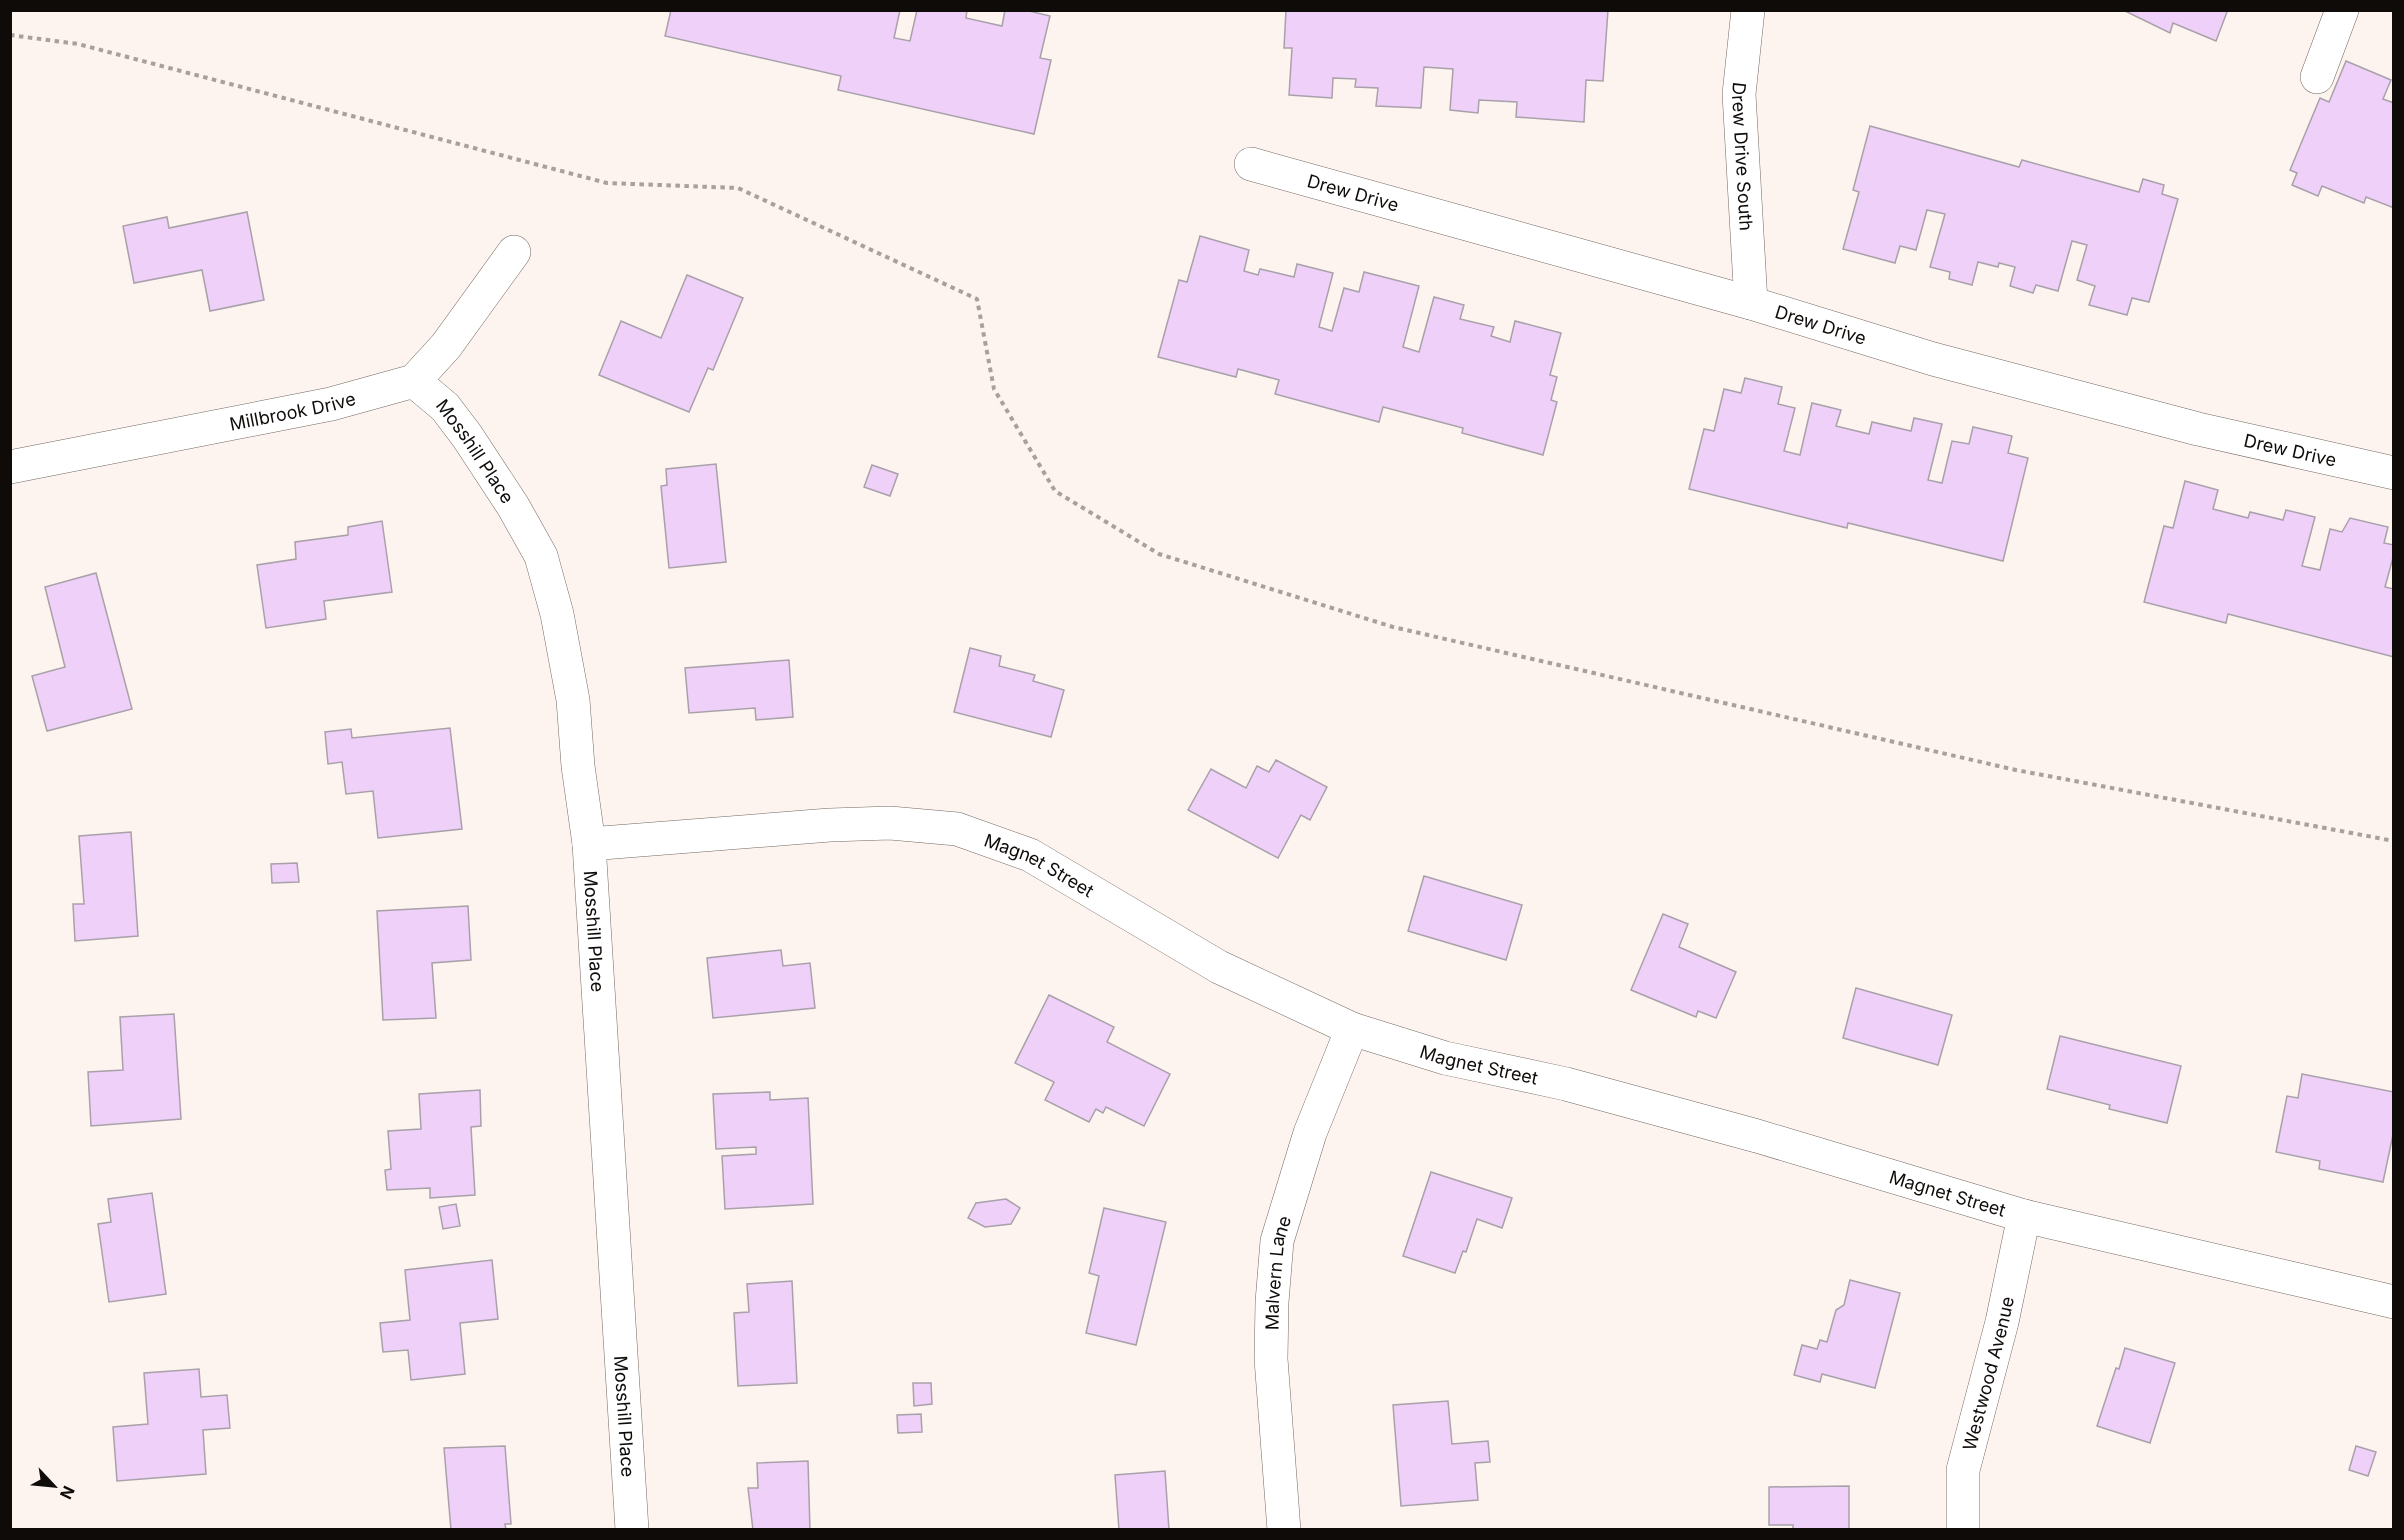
<svg xmlns="http://www.w3.org/2000/svg" width="2404" height="1540" viewBox="0 0 2404 1540" font-family="Inter,sans-serif">
<style>
.building{fill:#efd0f8;stroke:#a8a1aa;stroke-width:1.5}
.lines{fill:none;stroke-linecap:round;stroke-linejoin:round}
.minor-casing{stroke:#736963;stroke-width:34}
.path{stroke:#a8a09c;stroke-width:4;stroke-dasharray:4.5 4.5;stroke-linecap:butt}
.minor{stroke:#fff;stroke-width:33}
.labels{text-anchor:middle;dominant-baseline:central;stroke-width:5;stroke-linejoin:round;paint-order:stroke}
.street-label{font-size:18px;fill:#0f0b09;stroke:#fef4ef}
</style>
<rect width="100%" height="100%" fill="#fef4ef"/>
<g class="building">
<polygon points="671,10 900,10 894,38 910,41 917,10 967,10 966,18 1002,26 1005,10 1025,10 1050,16 1040,58 1051,60 1034,134 838,90 841,76 665,36"/>
<polygon points="1286,10 1608,10 1603,81 1586,80 1584,122 1516,117 1517,102 1479,100 1478,113 1450,110 1453,69 1424,67 1421,108 1376,106 1378,88 1355,87 1356,79 1333,78 1332,98 1289,95 1292,48 1284,48"/>
<polygon points="2123,10 2225,10 2227,12 2216,41 2173,23 2170,33"/>
<polygon points="2346,61 2391,80 2383,99 2394,103 2394,208 2366,197 2364,203 2322,186 2318,196 2292,185 2297,173 2290,170 2320,98 2329,102"/>
<polygon points="1870,126 2019,167 2022,160 2139,192 2143,179 2164,185 2162,194 2178,199 2149,302 2132,298 2127,315 2089,305 2095,286 2077,280 2087,245 2072,241 2058,291 2036,285 2033,293 2010,286 2015,267 1999,263 1998,267 1978,262 1972,285 1949,279 1950,272 1930,267 1945,214 1927,210 1916,250 1900,246 1895,263 1843,249 1859,192 1853,190"/>
<polygon points="247,212 264,300 210,311 202,270 134,283 123,226 167,217 169,228"/>
<polygon points="1200,236 1249,250 1244,271 1258,275 1260,269 1294,277 1297,264 1333,273 1319,327 1332,331 1344,288 1359,292 1364,272 1419,286 1403,347 1419,352 1434,297 1464,305 1460,319 1494,327 1491,336 1510,342 1515,321 1561,333 1550,375 1557,377 1551,400 1557,402 1543,455 1462,433 1463,428 1383,407 1379,422 1275,394 1279,380 1238,369 1236,377 1158,357 1179,280 1187,282"/>
<polygon points="687,275 743,298 713,370 708,368 689,412 599,375 621,321 661,338"/>
<polygon points="1745,378 1782,387 1778,404 1795,408 1784,451 1800,455 1812,403 1841,410 1836,426 1869,434 1872,422 1911,431 1914,418 1942,424 1928,480 1942,483 1952,441 1969,444 1973,427 2012,436 2008,453 2028,458 2003,561 1848,523 1847,528 1689,489 1704,429 1714,431 1724,389 1741,393"/>
<polygon points="716,464 726,562 669,568 661,486 667,485 666,469"/>
<polygon points="872,465 898,474 890,496 864,487"/>
<polygon points="2185,481 2218,490 2213,509 2248,518 2250,512 2283,520 2286,510 2315,517 2302,566 2320,570 2330,529 2342,532 2350,518 2388,527 2384,543 2394,545 2394,554 2385,587 2394,589 2394,657 2228,614 2226,623 2144,602 2164,526 2173,528"/>
<polygon points="382,521 392,592 324,601 326,619 266,628 257,565 296,559 295,542 348,535 348,527"/>
<polygon points="96,573 132,709 47,731 32,676 65,667 45,587"/>
<polygon points="970,648 1001,656 999,666 1035,675 1033,681 1064,690 1051,737 954,712"/>
<polygon points="789,660 793,717 756,720 755,708 689,713 685,668"/>
<polygon points="450,728 462,829 378,838 373,791 346,794 342,762 328,764 325,732 351,729 352,738"/>
<polygon points="1276,760 1327,787 1310,820 1301,815 1278,858 1188,810 1211,769 1246,788 1257,766 1269,772"/>
<polygon points="131,832 138,936 75,941 73,904 84,904 79,836"/>
<polygon points="297,863 299,882 272,883 271,864"/>
<polygon points="1424,876 1522,905 1506,960 1408,931"/>
<polygon points="468,906 471,960 432,963 436,1018 383,1020 377,911"/>
<polygon points="1663,914 1688,924 1679,947 1736,972 1716,1018 1698,1011 1696,1017 1631,990"/>
<polygon points="781,950 783,966 810,963 815,1008 713,1018 707,958"/>
<polygon points="1856,988 1952,1015 1938,1065 1843,1038"/>
<polygon points="1049,995 1114,1027 1107,1042 1170,1074 1144,1126 1106,1107 1103,1113 1096,1109 1089,1122 1045,1100 1054,1082 1015,1063"/>
<polygon points="174,1014 181,1119 91,1126 88,1072 123,1070 120,1017"/>
<polygon points="2060,1036 2181,1066 2167,1123 2109,1109 2110,1105 2047,1089"/>
<polygon points="2302,1074 2394,1092 2394,1130 2383,1182 2319,1169 2320,1161 2276,1152 2287,1096 2298,1098"/>
<polygon points="480,1090 481,1126 471,1127 475,1195 430,1198 430,1188 387,1190 385,1170 391,1169 388,1131 421,1129 419,1094"/>
<polygon points="770,1092 770,1100 808,1098 813,1204 725,1209 722,1156 756,1154 756,1147 716,1149 713,1094"/>
<polygon points="1431,1172 1512,1198 1502,1228 1477,1219 1466,1252 1463,1251 1455,1273 1403,1256"/>
<polygon points="152,1193 166,1294 109,1302 98,1224 111,1222 108,1199"/>
<polygon points="1006,1199 1020,1208 1011,1224 985,1227 968,1218 976,1203"/>
<polygon points="456,1204 460,1226 443,1229 439,1207"/>
<polygon points="1104,1208 1166,1222 1136,1345 1086,1333 1099,1276 1089,1273"/>
<polygon points="492,1260 498,1319 460,1323 465,1374 411,1380 408,1350 383,1352 380,1323 410,1320 405,1270"/>
<polygon points="1850,1280 1900,1293 1875,1388 1822,1374 1820,1382 1794,1375 1802,1345 1817,1349 1820,1340 1827,1342 1836,1310 1844,1305"/>
<polygon points="792,1281 797,1383 738,1386 734,1313 749,1312 747,1284"/>
<polygon points="2125,1348 2175,1363 2150,1443 2097,1426 2116,1368 2119,1369"/>
<polygon points="199,1369 201,1397 227,1395 230,1428 203,1430 206,1474 117,1481 113,1427 148,1424 144,1373"/>
<polygon points="913,1383 931,1383 932,1404 914,1406"/>
<polygon points="1448,1401 1452,1444 1488,1441 1490,1462 1475,1463 1478,1500 1401,1506 1393,1405"/>
<polygon points="921,1414 922,1432 898,1433 897,1415"/>
<polygon points="505,1446 511,1524 505,1524 506,1530 451,1530 444,1448"/>
<polygon points="2356,1446 2376,1452 2368,1476 2349,1470"/>
<polygon points="808,1461 810,1530 753,1530 748,1488 758,1488 757,1463"/>
<polygon points="1165,1471 1169,1530 1119,1530 1115,1475"/>
<polygon points="1849,1486 1849,1530 1793,1530 1793,1525 1769,1525 1769,1487"/>
</g>
<g class="lines">
<g class="minor-casing">
<g id="minor">
<path id="s1" d="M1748,10L1739,94L1751,303"/>
<polyline points="2317,77 2342,10"/>
<path id="s2" d="M1251,164L1751,303L1933,359L2198,429L2394,473"/>
<path id="s3" d="M414,381L445,407L467,436L513,506L541,556L557,614L573,700L578,766L589,844L632,1530"/>
<path id="s4" d="M10,467L331,404L414,381L446,346L514,252"/>
<path id="s5" d="M589,844L830,825L890,823L957,829L1030,855L1219,967L1352,1029L1445,1058L1566,1084L1757,1136L2024,1216L2394,1302"/>
<path id="s6" d="M1284,1530L1271,1359L1272,1302L1277,1241L1310,1133L1352,1029"/>
<path id="s7" d="M1963,1530V1470L2002,1322L2024,1216"/>
</g>
</g>
<polyline class="path" points="10,35 78,44 607,183 738,188 977,299 994,389 1055,491 1159,554 1393,627 2016,770 2394,841"/>
<use href="#minor" class="minor"/>
</g>
<g class="labels">
<g class="street-label">
<text stroke="none"><textPath href="#s1" startOffset="147">Drew Drive South</textPath></text>
<text stroke="none"><textPath href="#s2" startOffset="106">Drew Drive</textPath></text>
<text stroke="none"><textPath href="#s2" startOffset="592">Drew Drive</textPath></text>
<text stroke="none"><textPath href="#s4" startOffset="288">Millbrook Drive</textPath></text>
<text stroke="none"><textPath href="#s2" startOffset="1078">Drew Drive</textPath></text>
<text stroke="none"><textPath href="#s3" startOffset="94">Mosshill Place</textPath></text>
<text stroke="none"><textPath href="#s5" startOffset="459">Magnet Street</textPath></text>
<text stroke="none"><textPath href="#s3" startOffset="598">Mosshill Place</textPath></text>
<text stroke="none"><textPath href="#s5" startOffset="945">Magnet Street</textPath></text>
<text stroke="none"><textPath href="#s5" startOffset="1431">Magnet Street</textPath></text>
<text stroke="none"><textPath href="#s6" startOffset="258">Malvern Lane</textPath></text>
<text stroke="none"><textPath href="#s7" startOffset="160">Westwood Avenue</textPath></text>
<text stroke="none"><textPath href="#s3" startOffset="1084">Mosshill Place</textPath></text>
</g>
</g>
<rect width="2404" height="1540" fill="none" stroke="#0f0b09" stroke-width="24"/>
<g transform="translate(54 1486) rotate(116)" stroke="#fef4ef" stroke-width="4.5" paint-order="stroke">
<path d="M0-4.5L10 22L0 15L-10 22Z" fill="#0f0b09"/>
<text y="-9" font-size="16" font-weight="bold" text-anchor="middle" fill="#0f0b09">N</text>
</g>
</svg>
